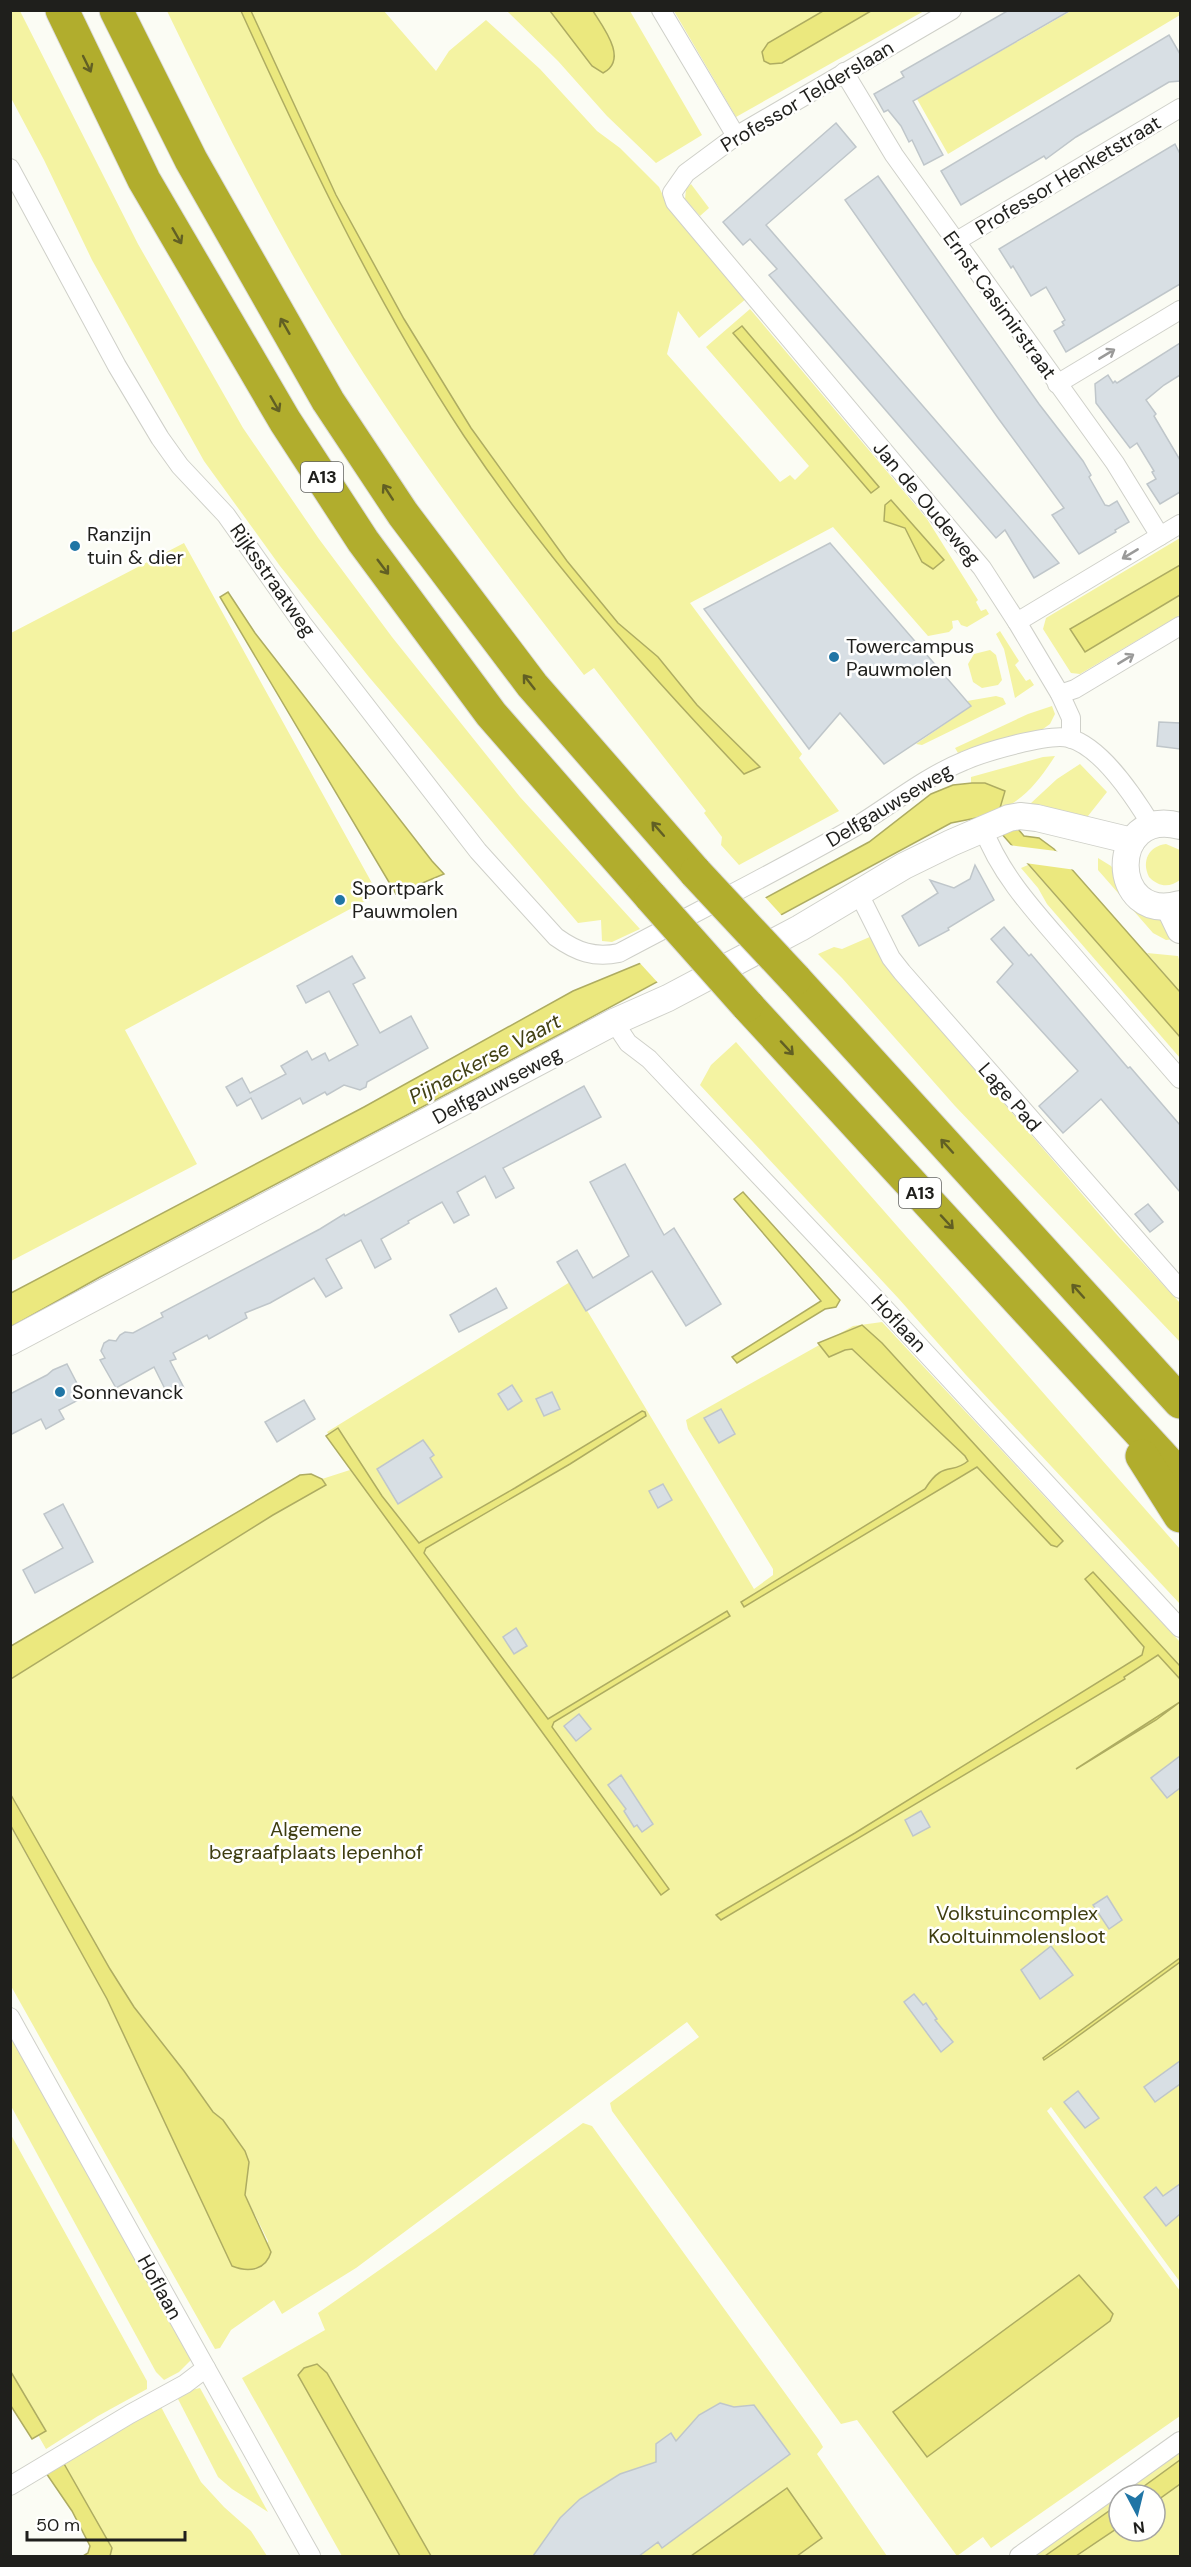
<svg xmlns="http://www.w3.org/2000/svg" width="1191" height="2567" viewBox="0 0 1191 2567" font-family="'DM Sans',sans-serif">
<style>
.green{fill:#f4f3a2;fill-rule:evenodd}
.water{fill:#ebe87e;stroke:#aeac61;stroke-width:1.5}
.pier{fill:#fbfcf4}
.building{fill:#d8dfe4;stroke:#bfc6ca;stroke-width:1.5}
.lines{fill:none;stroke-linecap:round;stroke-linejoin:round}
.street-casing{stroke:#cfd0c9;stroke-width:20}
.secondary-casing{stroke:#cfd0c9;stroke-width:28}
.highway-casing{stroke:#dbdbdb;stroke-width:35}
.street{stroke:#fff;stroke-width:18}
.secondary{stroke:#fff;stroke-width:26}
.highway{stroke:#b1ad2d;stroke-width:33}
.highway-bridge-casing{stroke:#dbdbdb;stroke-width:35;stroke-linecap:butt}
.highway-bridge{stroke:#b1ad2d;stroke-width:33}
.oneway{stroke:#615f24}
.oneway2{stroke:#9a9a99}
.poi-dot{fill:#2075a5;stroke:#fffffe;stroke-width:2}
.labels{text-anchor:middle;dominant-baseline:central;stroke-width:5;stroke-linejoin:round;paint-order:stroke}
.shield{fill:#fffffe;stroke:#626260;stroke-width:1.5}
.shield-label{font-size:18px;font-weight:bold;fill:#1f1f1c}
.street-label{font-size:20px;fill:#1f1f1c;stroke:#fffffe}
.poi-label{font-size:20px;fill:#1f1f1c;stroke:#fffffe;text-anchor:start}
.park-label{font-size:20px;fill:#3e3d10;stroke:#fffffe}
.water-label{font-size:21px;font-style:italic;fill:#424114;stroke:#fffffe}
</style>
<rect width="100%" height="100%" fill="#fbfcf4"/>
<g class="green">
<polygon points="10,11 20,11 138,244 243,428 319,539 392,637 520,797 640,929 612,942 602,941 601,920 578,923 369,677 280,566 204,461 92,260 44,160 11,98"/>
<path d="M167,11H241C308,156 375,302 464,436C546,559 643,667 744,774L760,767L697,705L658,657L618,623L567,561L471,428L404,319L336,195L251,11H384L436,71L449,51L486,20L540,69L597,131L620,148L659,187L667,204L687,231L747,298L699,338L678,311L667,354L780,482L790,475L795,480L809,466L706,347L750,309L927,519L978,600L976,602L981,611L986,609L989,614L967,627L961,625L958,620L952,621L953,628L949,632L928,636L833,527L690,603L802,754L799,758L839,811L739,865L721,845L722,837L704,813L706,811L594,668L584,675C487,551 391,425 312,289C259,198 212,104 167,11ZM891,500L944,560V561L922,562C912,540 900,522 891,500Z"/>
<polygon points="507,11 550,11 592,66 614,50 593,11 630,11 702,135 656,163 607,116 558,61"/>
<polygon points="674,11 823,11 768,43 770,64 782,63 871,11 924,11 736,117"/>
<polygon points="1071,11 1180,10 1180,15 948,154 917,99"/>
<polygon points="691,184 709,208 700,216 685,199 686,189"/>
<polygon points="1180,538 1180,565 1071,629 1085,652 1180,595 1180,615 1080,674 1071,673 1043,629 1046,618"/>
<polygon points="184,543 378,894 125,1030 197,1164 11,1261 11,633"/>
<polygon points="1000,631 1019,661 1015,665 1026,681 1030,679 1034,685 1015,698 1004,649 996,634"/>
<polygon points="990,650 996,655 1002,680 998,685 982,688 973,682 968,664 974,654"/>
<polygon points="996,696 1003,698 1006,704 922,745 916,744 971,706 967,701"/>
<polygon points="1052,706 1055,714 1050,724 1043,729 958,753 955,748 1028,714"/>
<path d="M1055,756C1041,778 1026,798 1002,809L1000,807L1005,791L985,783H971V777L1043,757Z"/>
<polygon points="1080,764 1107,792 1084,821 1042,805 1030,804 1057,779"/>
<path d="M1166,844L1180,850V880C1169,888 1159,887 1149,877C1141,861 1149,846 1166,844Z"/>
<polygon points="1098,858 1111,866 1117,875 1171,928 1176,939 1166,940 1153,933 1098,870"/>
<polygon points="1028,865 1180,1037 1180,1058 1047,904 1038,888 1021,868"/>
<polygon points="872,936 910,994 1118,1236 1180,1303 1180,1342 955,1106 842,978 818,954 834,947 842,949"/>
<polygon points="1147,953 1178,956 1180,963 1180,992"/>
<polygon points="736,1042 1180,1549 1180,1604 966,1375 899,1299 700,1085 711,1065"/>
<path d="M570,1282L754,1589L773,1575V1569L688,1429L686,1420L853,1326L882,1322L1180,1642V2282L1051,2107L1047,2111L1180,2291V2416L991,2548L983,2537L957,2556L857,2420L841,2424L612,2111L610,2103L699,2037L687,2022L356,2268L282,2314L274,2300L231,2330L220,2348L215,2349L11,1986L10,1826L107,1999L232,2266L250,2270L261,2267L268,2241L245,2195L244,2187L248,2173L245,2151L223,2120L213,2112L184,2071L134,2007L110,1969L11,1795V1679L273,1515L325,1485L322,1479L353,1469L327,1432ZM1110,2321L927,2457L894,2412Z"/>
<polygon points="10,2028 194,2357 179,2372 164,2380 156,2372 11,2106"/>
<polygon points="583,2123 592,2126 819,2440 823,2447 817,2454 887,2556 797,2556 822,2538 786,2488 691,2556 431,2556 327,2373 317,2364 304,2368 298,2375 400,2556 342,2556 242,2378 325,2330 318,2313 435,2231"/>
<polygon points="10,2133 147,2381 147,2389 98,2416 46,2449 38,2435 46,2430 11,2372"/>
<polygon points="200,2388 268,2512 232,2489 218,2477 178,2399 191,2390"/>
<polygon points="160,2405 201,2482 224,2507 251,2531 267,2556 110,2556 112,2548 63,2462"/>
<polygon points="1180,2448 1180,2460 1132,2495 1119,2495 1119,2504 1045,2556 1027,2556"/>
<polygon points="1180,2484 1180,2556 1076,2556 1119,2527 1119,2531 1155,2531 1155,2502"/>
</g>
<g class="water">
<path d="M241,11H251L336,195L404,319L471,428L567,561L618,623L658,657L697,705L760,767L744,774C643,667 546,559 464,436C376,303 307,156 241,11Z"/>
<path d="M550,11H593C603,27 629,60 603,73L592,66Z"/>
<polygon points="823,11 871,11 782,63 770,64 764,61 762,52 768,43"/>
<polygon points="742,326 879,487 871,493 733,333"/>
<polygon points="891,500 944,560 933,569 922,562 905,528 884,521 885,505"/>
<polygon points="1180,565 1180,595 1085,652 1070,629"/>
<polygon points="228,592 255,633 432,861 444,874 396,894 220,597"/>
<polygon points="972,783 985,783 1005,791 1000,808 1024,836 1039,838 1054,849 1180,992 1180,1037 986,816 951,823 566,1031 100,1277 11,1327 11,1293 364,1107 573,991 658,956 747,908 869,842 931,794 953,785"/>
<polygon points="743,1192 840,1300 836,1307 825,1309 737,1363 732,1357 821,1301 734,1199"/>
<path d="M862,1325L882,1343L1063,1541L1057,1547L1051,1545L977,1467L744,1607L741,1602L925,1489C943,1460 952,1475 968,1461L965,1456L852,1349L845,1350L829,1357L818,1343Z"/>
<polygon points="642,1411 645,1412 646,1416 570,1464 426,1548 424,1553 548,1719 727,1611 730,1616 554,1722 552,1727 669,1889 661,1895 326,1436 338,1428 382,1496 419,1543 515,1488"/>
<polygon points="311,1474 322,1479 326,1485 273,1515 11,1679 11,1646 300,1475"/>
<polygon points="1093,1572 1180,1666 1180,1679 1158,1655 1124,1677 1125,1679 721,1920 716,1915 855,1833 1142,1655 1144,1647 1085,1579"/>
<polygon points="1180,1702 1156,1720 1076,1769"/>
<path d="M11,1795L110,1969L134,2007L184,2071L213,2112L223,2120L245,2151L249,2162L245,2195L271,2252C266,2270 249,2273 232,2266L107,1999L11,1826Z"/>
<polygon points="1180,1958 1180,1962 1063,2047 1044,2060 1043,2058"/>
<polygon points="1079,2275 1113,2314 1110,2321 927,2457 893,2412"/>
<polygon points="317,2364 327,2373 431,2556 400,2556 298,2375 304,2368"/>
<polygon points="11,2372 46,2431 32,2439 11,2406"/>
<polygon points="1180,2460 1180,2484 1155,2502 1155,2495 1132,2495"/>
<polygon points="63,2462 112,2548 110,2556 83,2556 88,2553 90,2546 72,2511 46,2473"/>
<polygon points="787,2488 822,2538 797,2556 691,2556"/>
<polygon points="1119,2504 1119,2527 1076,2556 1045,2556"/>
</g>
<g class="pier">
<polygon points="1009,845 1056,851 1061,853 1076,870 1025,863"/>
<polygon points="764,896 784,918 659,984 638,961"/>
</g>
<g class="building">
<polygon points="1009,10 1071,10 913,101 943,155 924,165 912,140 909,142 901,126 888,110 884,112 874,94 904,77 901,72"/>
<polygon points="1169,35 1180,54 1180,81 1169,82 1076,137 1046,159 1044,156 961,205 941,171"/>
<polygon points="836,123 856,147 766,225 1059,563 1034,578 1005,530 996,538 769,275 777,269 750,239 743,245 723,222"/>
<polygon points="1175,144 1180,154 1180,284 1066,352 1054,331 1064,325 1062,322 1065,320 1046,287 1031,296 1013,266 1011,268 999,249"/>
<polygon points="878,176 1039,404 1083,461 1091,475 1089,477 1105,505 1109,506 1117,501 1129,522 1115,530 1116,532 1079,554 1052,515 1064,508 998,418 845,200"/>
<polygon points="1180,343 1180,375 1164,385 1146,400 1156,414 1154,416 1180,460 1180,492 1160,504 1147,484 1156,479 1152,472 1154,471 1137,443 1130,448 1096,403 1095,384 1108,375 1113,383 1115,381 1117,383"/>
<polygon points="830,543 971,706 884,764 840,713 809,749 704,609"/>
<polygon points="1159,722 1180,723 1180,749 1157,746"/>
<polygon points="975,865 994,900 948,928 949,930 919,946 902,916 938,893 930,880 954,888 970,879"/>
<polygon points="1004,927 1029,956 1031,954 1128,1068 1130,1067 1180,1125 1180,1192 1101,1099 1063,1133 1039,1106 1078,1071 997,982 1013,964 991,939"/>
<polygon points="352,956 365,978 353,984 380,1033 411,1016 428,1048 367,1082 366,1087 360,1090 344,1085 327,1095 325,1092 303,1104 300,1098 262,1119 251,1098 237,1106 226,1087 242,1078 250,1093 286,1074 281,1066 307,1051 312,1060 325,1053 329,1061 358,1045 329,991 306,1003 297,986"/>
<polygon points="584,1086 601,1117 503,1168 514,1188 496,1198 485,1176 457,1192 469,1215 454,1223 442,1202 408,1221 409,1223 381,1239 391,1259 375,1268 361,1240 326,1259 342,1288 326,1297 314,1278 270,1303 245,1313 247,1318 209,1339 207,1335 173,1353 176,1359 170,1361 184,1388 168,1395 154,1367 116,1388 100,1360 105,1358 101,1351 104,1343 109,1340 116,1341 120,1335 125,1332 133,1333 163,1317 161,1313 320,1229 344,1214 345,1216"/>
<polygon points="625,1164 664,1235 674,1228 721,1304 686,1326 652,1271 586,1311 557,1262 577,1250 593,1278 629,1256 590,1182"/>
<polygon points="1148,1204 1163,1222 1150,1232 1135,1214"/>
<polygon points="496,1288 507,1308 459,1332 450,1315"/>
<polygon points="67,1364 84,1397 59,1410 64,1419 46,1429 41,1419 10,1435 10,1394 47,1375 53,1370"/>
<polygon points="512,1385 522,1401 508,1410 498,1394"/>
<polygon points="552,1392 560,1409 544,1416 536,1399"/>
<polygon points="304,1400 315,1419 277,1442 265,1422"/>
<polygon points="721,1409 735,1434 719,1443 704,1418"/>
<polygon points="423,1440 434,1455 430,1458 442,1477 398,1504 377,1469"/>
<polygon points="663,1484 672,1500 658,1508 649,1491"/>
<polygon points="63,1504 93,1562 35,1593 23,1570 63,1548 44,1514"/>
<polygon points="516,1628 527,1646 514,1654 503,1637"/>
<polygon points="579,1714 591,1729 576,1741 564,1726"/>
<polygon points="1180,1756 1180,1788 1167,1798 1151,1778"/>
<polygon points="621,1775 653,1824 642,1832 637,1825 634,1827 624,1811 626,1809 608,1785"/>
<polygon points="921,1811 930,1827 913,1836 905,1820"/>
<polygon points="1107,1896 1122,1920 1109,1929 1093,1905"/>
<polygon points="1051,1946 1073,1975 1040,1999 1021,1970"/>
<polygon points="914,1994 923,2005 926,2003 937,2019 935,2020 953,2042 941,2052 904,2002"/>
<polygon points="1180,2061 1180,2084 1155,2102 1144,2087"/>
<polygon points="1078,2091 1099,2118 1085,2128 1064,2102"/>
<polygon points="1180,2184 1180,2214 1166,2226 1144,2197 1156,2187 1163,2196"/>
<polygon points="720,2403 734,2407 754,2405 790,2454 662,2548 658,2542 639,2556 533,2556 560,2518 580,2499 620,2474 656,2462 656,2444 671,2433 676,2441 699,2415"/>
</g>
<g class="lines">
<g class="street-casing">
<g id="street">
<polyline points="661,10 736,136"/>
<polyline points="952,10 736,136 686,173 672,193 675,202 982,568 1017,622 1060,694 1071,718 1071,739"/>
<polyline points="844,72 894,155 1115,463 1160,536"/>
<path d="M10,168L117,366L160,438L180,466L226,515L302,623L478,851L556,937C577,952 594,958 619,953C698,911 778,871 855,827C891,805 925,777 964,761C984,752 1049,733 1069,738C1102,747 1135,798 1152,826"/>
<polyline points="955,242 1180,108"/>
<polyline points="1057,384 1180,310"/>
<polyline points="1017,622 1180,524"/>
<polyline points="1060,694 1075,689 1180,626"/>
<path d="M983,828C1000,875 1037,914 1069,951C1106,994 1143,1036 1180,1079"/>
<polyline points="858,892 891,958 902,972 1180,1289"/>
<polyline points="614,1022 628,1043 649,1059 875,1298 1180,1628"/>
<polyline points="10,2017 311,2556"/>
<polyline points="10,2486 130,2414 185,2384 206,2368"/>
<polyline points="1019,2556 1180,2441"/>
</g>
</g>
<g class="secondary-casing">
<g id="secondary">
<path d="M1180,826C1107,806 1108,925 1180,904"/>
<polyline points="1169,907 1180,930"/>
<polyline points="10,1342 614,1022 668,998 800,928 904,866 951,843 1009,818 1020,816 1037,818 1132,841"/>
</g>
</g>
<g class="highway-casing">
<g id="highway">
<polyline points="62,10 144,180 285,421 363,541 491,714 651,897"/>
<polyline points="116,10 191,160 328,401 403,514 532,685 696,873"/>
<polyline points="795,979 1180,1402"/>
<polyline points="747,1005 1180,1476"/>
<polyline points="1142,1456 1180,1516"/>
</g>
</g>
<use href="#street" class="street"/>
<use href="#secondary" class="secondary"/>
<use href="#highway" class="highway"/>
<g class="highway-bridge-casing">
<g id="highway-bridge">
<polyline points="696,873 795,979"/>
<polyline points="651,897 747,1005"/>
</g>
</g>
<use href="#highway-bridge" class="highway-bridge"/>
</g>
<defs><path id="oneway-shaft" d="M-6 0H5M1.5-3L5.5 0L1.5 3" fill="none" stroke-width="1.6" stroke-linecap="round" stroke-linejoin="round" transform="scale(1.5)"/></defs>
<g class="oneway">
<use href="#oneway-shaft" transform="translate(87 64) rotate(64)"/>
<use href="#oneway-shaft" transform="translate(177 236) rotate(60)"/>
<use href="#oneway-shaft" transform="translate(285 326) rotate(-120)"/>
<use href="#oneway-shaft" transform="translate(275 404) rotate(60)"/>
<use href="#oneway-shaft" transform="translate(388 492) rotate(-123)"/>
<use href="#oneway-shaft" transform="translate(383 567) rotate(53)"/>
<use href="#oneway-shaft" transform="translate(529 682) rotate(-128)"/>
<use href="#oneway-shaft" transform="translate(658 829) rotate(-131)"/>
<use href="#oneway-shaft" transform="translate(787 1048) rotate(47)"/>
<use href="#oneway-shaft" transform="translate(947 1146) rotate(-132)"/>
<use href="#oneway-shaft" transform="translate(947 1222) rotate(47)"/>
<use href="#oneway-shaft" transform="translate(1078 1291) rotate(-132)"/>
</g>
<g class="oneway2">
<use href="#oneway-shaft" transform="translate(1107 354) rotate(-31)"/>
<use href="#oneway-shaft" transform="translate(1130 554) rotate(149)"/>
<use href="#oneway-shaft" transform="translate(1126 659) rotate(-31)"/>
</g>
<g class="poi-dot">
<circle cx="75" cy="546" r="6"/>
<circle cx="834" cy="657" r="6"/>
<circle cx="340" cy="900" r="6"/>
<circle cx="60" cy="1392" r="6"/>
</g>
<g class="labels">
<g class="shield">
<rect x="301" y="462" width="42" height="30" rx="4.5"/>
<rect x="899" y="1178" width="42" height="30" rx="4.5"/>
</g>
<g class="shield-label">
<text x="322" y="477">A13</text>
<text x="920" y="1193">A13</text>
</g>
<g class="street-label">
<text transform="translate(807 96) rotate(-31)">Professor Telderslaan</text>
<text transform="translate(1068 175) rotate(-31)">Professor Henketstraat</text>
<text transform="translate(1000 305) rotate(54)">Ernst Casimirstraat</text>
<text transform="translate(927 503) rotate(50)">Jan de Oudeweg</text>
<text transform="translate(273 580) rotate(55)">Rijksstraatweg</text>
<text transform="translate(889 805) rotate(-31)">Delfgauwseweg</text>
<text transform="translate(497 1085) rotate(-28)">Delfgauwseweg</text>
<text transform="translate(1010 1097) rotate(49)">Lage Pad</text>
<text transform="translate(899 1323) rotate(47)">Hoflaan</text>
<text transform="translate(160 2287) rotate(61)">Hoflaan</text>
</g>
<g class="poi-label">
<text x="87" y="534">Ranzijn<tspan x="87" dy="23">tuin &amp; dier</tspan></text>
<text x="846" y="646">Towercampus<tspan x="846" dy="23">Pauwmolen</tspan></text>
<text x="352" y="888">Sportpark<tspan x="352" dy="23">Pauwmolen</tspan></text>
<text x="72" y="1392">Sonnevanck</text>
</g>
<g class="park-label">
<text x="316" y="1829">Algemene<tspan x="316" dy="23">begraafplaats Iepenhof</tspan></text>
<text x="1017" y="1913">Volkstuincomplex<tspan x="1017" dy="23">Kooltuinmolensloot</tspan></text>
</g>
<g class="water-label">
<text transform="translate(485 1059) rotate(-28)">Pijnackerse Vaart</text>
</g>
</g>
<rect width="1191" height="2567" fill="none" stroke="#1f1f1c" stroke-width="24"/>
<g transform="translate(1137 2513) rotate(173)"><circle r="28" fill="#fffffe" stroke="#a5a5a4" stroke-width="1.5"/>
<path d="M0-4.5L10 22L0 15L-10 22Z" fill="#2075a5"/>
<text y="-9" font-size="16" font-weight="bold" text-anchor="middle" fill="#1f1f1c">N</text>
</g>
<path d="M27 2531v9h158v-9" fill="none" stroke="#1f1f1c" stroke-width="3"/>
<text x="36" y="2531" font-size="18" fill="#1f1f1c" stroke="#fffffe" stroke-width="4.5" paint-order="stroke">50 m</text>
</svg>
